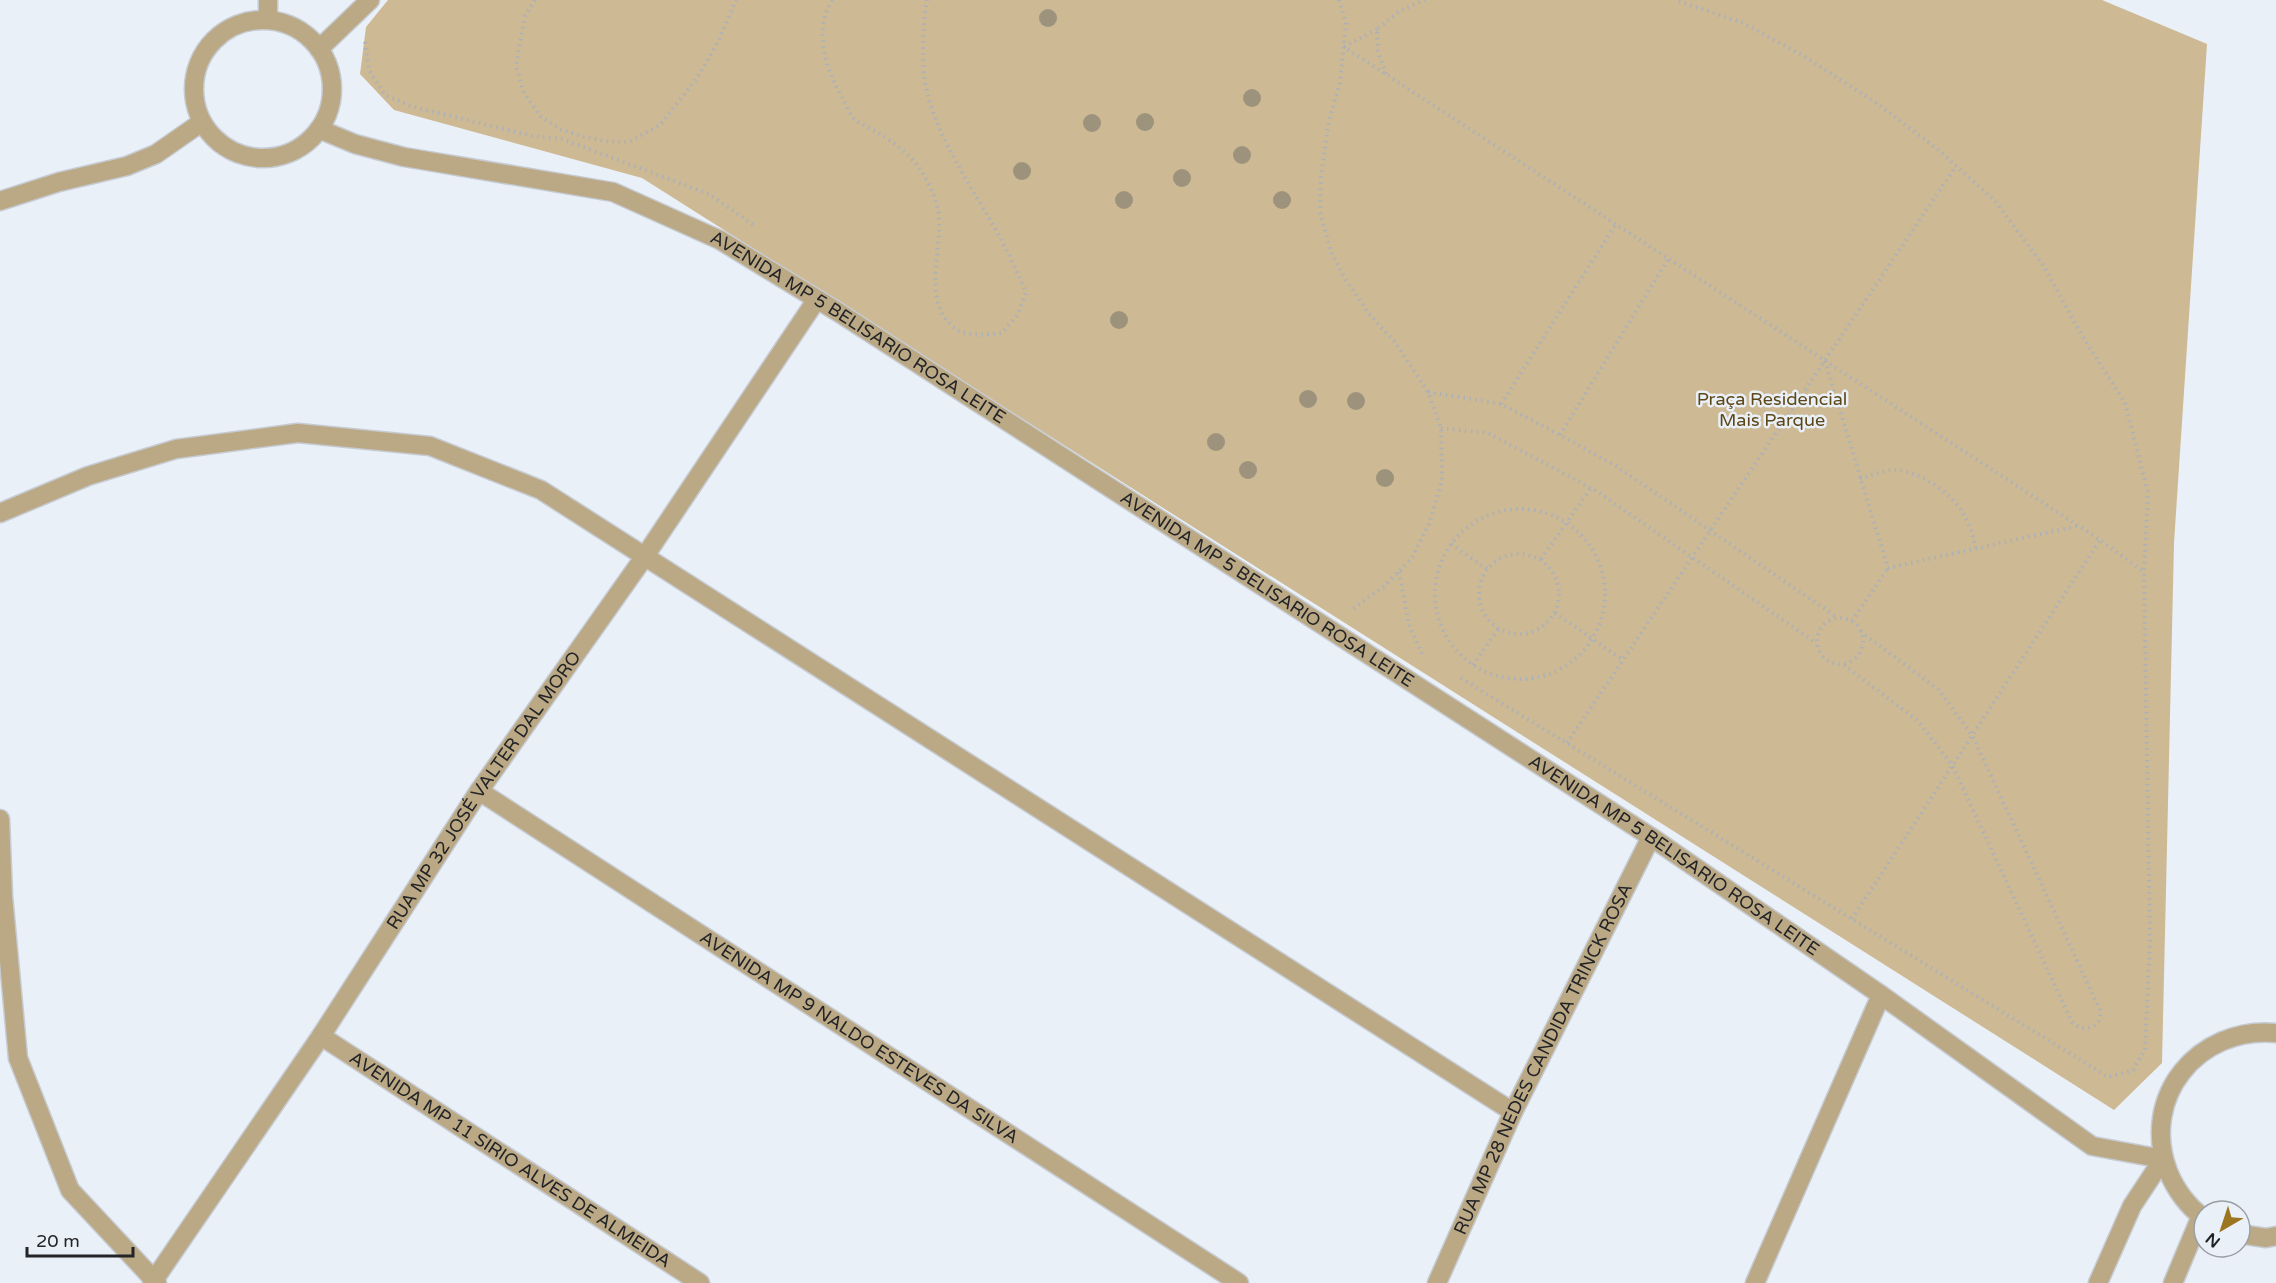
<svg xmlns="http://www.w3.org/2000/svg" width="2276" height="1283" viewBox="0 0 2276 1283" font-family="'Varela Round',sans-serif">
<style>
.green{fill:#cdb994}
.lines{fill:none;stroke-linecap:round;stroke-linejoin:round}
.street-casing{stroke:#c6cbd2;stroke-width:21}
.path{stroke:#acb1b7;stroke-width:4;stroke-dasharray:1.5 4.5;stroke-linecap:butt}
.street{stroke:#bba884;stroke-width:18}
.tree{fill:#9d937c}
.labels{text-anchor:middle;dominant-baseline:central;stroke-width:5;stroke-linejoin:round;paint-order:stroke}
.street-label{font-size:18px;fill:#222427;stroke:#eaf0f8}
.park-label{font-size:18px;fill:#5e4716;stroke:#eaf0f8}
</style>
<rect width="100%" height="100%" fill="#eaf0f8"/>
<polygon class="green" points="388,0 2102,0 2207,44 2174,543 2162,1063 2114,1110 642,178 394,110 360,74 366,27"/>
<g class="lines">
<g class="street-casing">
<g id="street">
<polyline points="268,0 268,19"/>
<circle cx="263" cy="89" r="69"/>
<polyline points="319,49 370,0"/>
<path id="s1" d="M319,129L355,144L404,157L613,192L720,240L838,312L1651,837L1881,995L2092,1146L2163,1159L2132,1206L2098,1283"/>
<polyline points="0,201 59,182 127,166 156,154 202,122"/>
<polyline points="0,513 88,476 176,449 298,433 430,446 541,490 1513,1112"/>
<path id="s2" d="M479,791L1239,1283"/>
<polyline points="0,819 3,896 18,1058 70,1190 157,1283"/>
<path id="s3" d="M321,1036L700,1283"/>
<path d="M2204,1218C2188,1207 2175,1189 2168,1171C2140,1097 2198,1026 2276,1033"/>
<polyline points="2240,1234 2266,1238 2276,1236"/>
<path id="s4" d="M152,1283L321,1036L479,791L645,556L817,299"/>
<path id="s5" d="M1437,1283L1513,1112L1651,837"/>
<polyline points="1755,1283 1881,995"/>
<polyline points="2173,1283 2201,1216"/>
</g>
</g>
<g class="path">
<polyline points="535,0 525,16 516,66 524,93 541,117 560,129 580,136 604,141 629,142 660,125 697,78 719,40 736,0"/>
<path d="M832,0C813,31 826,70 843,99C846,105 849,113 854,119C860,124 871,128 878,133C892,141 910,154 919,168C926,177 934,194 937,205C946,241 921,295 950,324C963,338 984,335 1002,333L1018,314L1026,292C1015,267 1003,242 989,218C965,177 928,122 924,73C922,49 923,24 927,0"/>
<polyline points="1339,0 1346,23 1340,83 1329,120 1321,176 1320,212 1331,252 1344,277 1369,314 1395,342 1428,392 1441,428 1442,481 1429,524 1412,558 1383,587 1351,610"/>
<polyline points="1377,29 1344,47 2100,540 2144,572"/>
<polyline points="365,42 369,70 385,95 414,107 532,136 562,139 709,194 755,226"/>
<polyline points="1386,74 1378,51 1377,29 1401,10 1425,0"/>
<polyline points="1825,361 1888,568 2077,526"/>
<polyline points="1428,392 1501,404 1560,435 1616,466 1838,618"/>
<polyline points="1501,404 1616,224"/>
<polyline points="1441,428 1488,433 1598,492 1816,643"/>
<polyline points="1560,435 1668,259"/>
<path d="M1860,479C1870,475 1881,471 1892,470C1915,468 1952,493 1963,513C1970,524 1973,536 1976,548"/>
<circle cx="1520" cy="594" r="85"/>
<polyline points="1451,544 1487,569"/>
<circle cx="1519" cy="594" r="40"/>
<polyline points="1541,559 1590,489"/>
<polyline points="1399,572 1409,625 1422,654"/>
<polyline points="1555,613 1623,660"/>
<circle cx="1840" cy="641" r="23"/>
<polyline points="1852,621 1888,568"/>
<polyline points="1473,665 1499,628"/>
<path d="M1844,665L1918,721L1952,765L2072,1022C2083,1033 2100,1029 2101,1012L1972,735L1938,689L1861,632"/>
<polyline points="1461,678 2108,1077 2133,1070 2145,1049 2150,941 2144,572 2148,493 2125,403 2081,334 2043,265 1995,201 1940,151 1875,102 1802,55 1743,23 1675,0"/>
<polyline points="1567,743 1956,166"/>
<polyline points="1852,919 2100,540"/>
</g>
<use href="#street" class="street"/>
</g>
<g class="tree">
<circle cx="1048" cy="18" r="9"/>
<circle cx="1252" cy="98" r="9"/>
<circle cx="1145" cy="122" r="9"/>
<circle cx="1092" cy="123" r="9"/>
<circle cx="1242" cy="155" r="9"/>
<circle cx="1022" cy="171" r="9"/>
<circle cx="1182" cy="178" r="9"/>
<circle cx="1124" cy="200" r="9"/>
<circle cx="1282" cy="200" r="9"/>
<circle cx="1119" cy="320" r="9"/>
<circle cx="1308" cy="399" r="9"/>
<circle cx="1356" cy="401" r="9"/>
<circle cx="1216" cy="442" r="9"/>
<circle cx="1248" cy="470" r="9"/>
<circle cx="1385" cy="478" r="9"/>
</g>
<g class="labels">
<g class="street-label">
<text stroke="none"><textPath href="#s1" startOffset="582">AVENIDA MP 5 BELISARIO ROSA LEITE</textPath></text>
<text stroke="none"><textPath href="#s1" startOffset="1068">AVENIDA MP 5 BELISARIO ROSA LEITE</textPath></text>
<text stroke="none"><textPath href="#s4" startOffset="594">RUA MP 32 JOSÉ VALTER DAL MORO</textPath></text>
<text stroke="none"><textPath href="#s1" startOffset="1554">AVENIDA MP 5 BELISARIO ROSA LEITE</textPath></text>
<text stroke="none"><textPath href="#s2" startOffset="453">AVENIDA MP 9 NALDO ESTEVES DA SILVA</textPath></text>
<text stroke="none"><textPath href="#s5" startOffset="248">RUA MP 28 NEDES CANDIDA TRINCK ROSA</textPath></text>
<text stroke="none"><textPath href="#s3" startOffset="226">AVENIDA MP 11 SIRIO ALVES DE ALMEIDA</textPath></text>
</g>
<g class="park-label">
<text x="1772" y="399">Praça Residencial<tspan x="1772" dy="21">Mais Parque</tspan></text>
</g>
</g>
<g transform="translate(2222 1229) rotate(219)"><circle r="28" fill="#eaf0f8" stroke="#9a9ea4" stroke-width="1.5"/>
<path d="M0-4.5L10 22L0 15L-10 22Z" fill="#9c7521"/>
<text y="-9" font-size="16" font-weight="bold" text-anchor="middle" fill="#222427">N</text>
</g>
<path d="M27 1247v9h106v-9" fill="none" stroke="#222427" stroke-width="3"/>
<text x="36" y="1247" font-size="18" fill="#222427" stroke="#eaf0f8" stroke-width="4.5" paint-order="stroke">20 m</text>
</svg>
